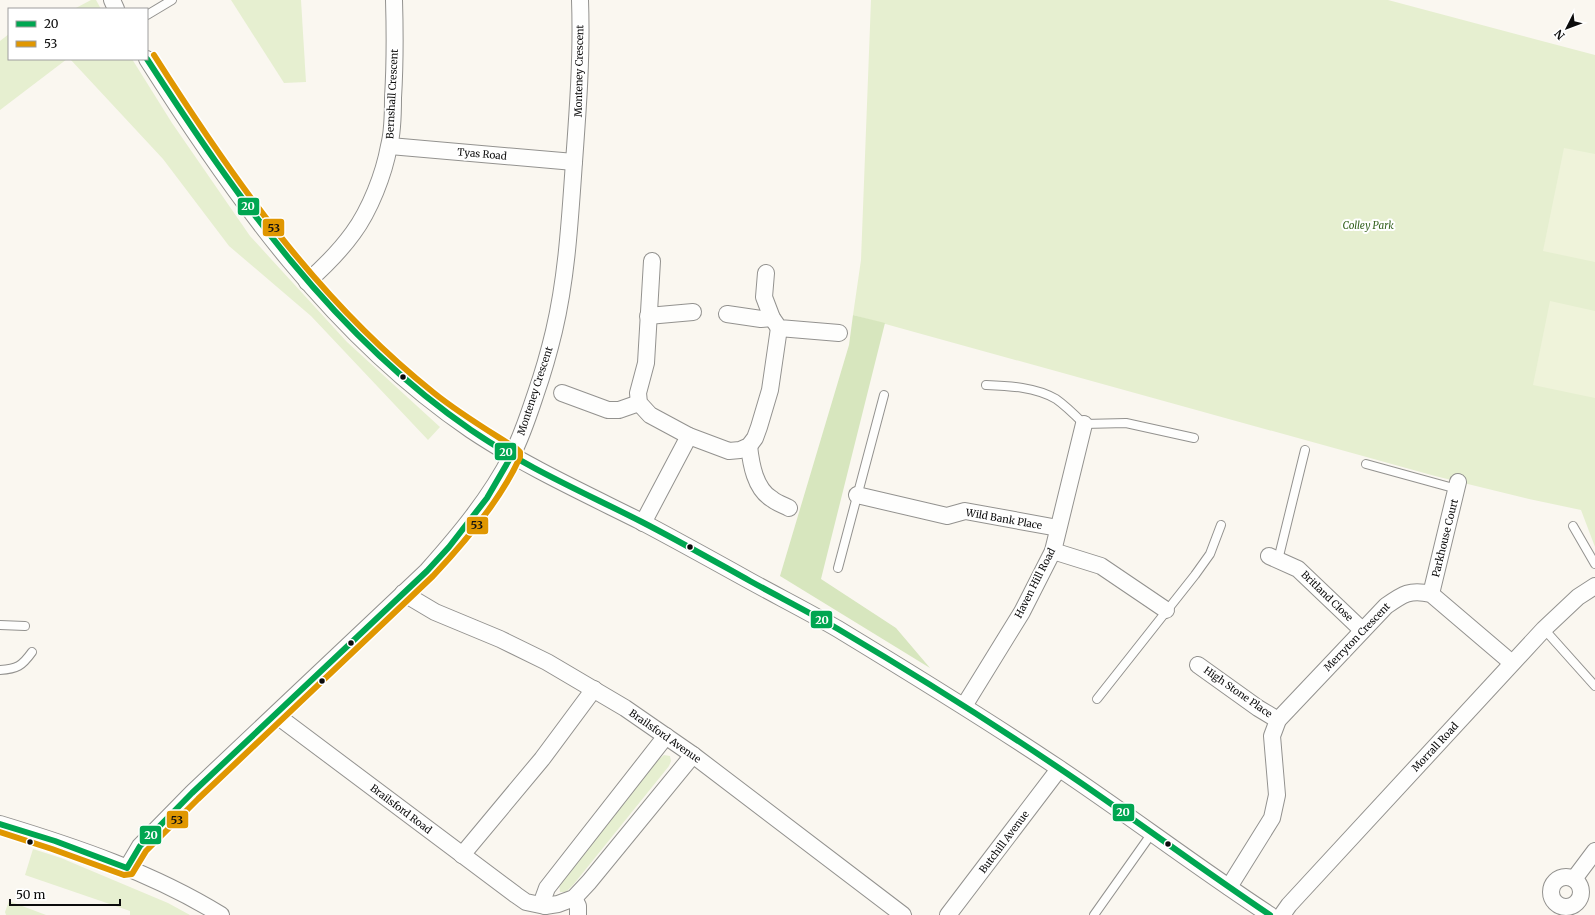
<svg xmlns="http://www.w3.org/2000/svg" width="1595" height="915" viewBox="0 0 1595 915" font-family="Merriweather,serif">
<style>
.green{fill:#e6efd0}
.forest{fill:#d7e6be}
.pitch{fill:#eff3da}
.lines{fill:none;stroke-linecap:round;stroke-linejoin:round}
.lane-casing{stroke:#93928f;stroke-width:10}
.street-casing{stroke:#93928f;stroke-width:18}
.lane{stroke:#fefefd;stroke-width:8}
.street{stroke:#fefefd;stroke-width:16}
.bus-1-casing{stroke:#fff;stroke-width:9}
.bus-2-casing{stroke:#fff;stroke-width:9}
.bus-1{stroke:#00a651;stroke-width:6}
.bus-2{stroke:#e09701;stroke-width:6}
.bus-dot{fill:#0c0c0c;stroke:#fff;stroke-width:1.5}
.labels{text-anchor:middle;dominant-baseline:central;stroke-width:4;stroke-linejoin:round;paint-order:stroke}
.street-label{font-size:10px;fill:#0c0c0c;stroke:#fff}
.park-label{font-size:10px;font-style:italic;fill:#34621e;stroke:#fff}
.line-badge{stroke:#fff;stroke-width:1.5}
.badge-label{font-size:11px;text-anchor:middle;font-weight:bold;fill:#fff}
.pale-badge-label{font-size:11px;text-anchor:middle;font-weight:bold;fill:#111}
</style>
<rect width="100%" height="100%" fill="#faf7f0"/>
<g class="green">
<polygon points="91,0 96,0 101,9 74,9"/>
<polygon points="231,0 301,0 306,82 284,83"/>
<polygon points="871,0 1388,0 1595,55 1595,547 1581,510 1529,499 1435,476 853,315 861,260"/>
<polygon points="9,34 9,59 67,59 0,110 0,41"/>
<polygon points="70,59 132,59 172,123 250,236 347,342 440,427 428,440 311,316 229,246 163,159"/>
<polygon points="664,755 670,756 671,761 669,766 573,885 566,892 560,892 559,883 563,875 658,760"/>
<polygon points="33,849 61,858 168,903 190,915 130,915 130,911 25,875"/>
<polygon points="9,901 46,915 6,915 5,912"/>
</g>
<polygon class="forest" points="853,315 885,323 821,579 896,628 930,668 780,576 849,345"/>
<g class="pitch">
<polygon points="1564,148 1595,154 1595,262 1543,251"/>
<polygon points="1550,301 1595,311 1595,398 1533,385"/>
</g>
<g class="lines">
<g class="lane-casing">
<g id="lane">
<polyline points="147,15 172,0"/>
<path d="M986,385C1010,386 1035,387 1056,399C1066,406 1076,416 1084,424L1126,423L1194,438"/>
<polyline points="1366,464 1457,489"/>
<polyline points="1573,526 1595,564"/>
<polyline points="1278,560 1305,450"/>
<polyline points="838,568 884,395"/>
<polyline points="0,625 25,626"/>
<polyline points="1544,629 1595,686"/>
<path d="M0,670C17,669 22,666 32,652"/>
<polyline points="1097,699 1195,575 1210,554 1221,525"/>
<polyline points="1094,915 1152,833"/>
</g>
</g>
<g class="street-casing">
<g id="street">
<polyline points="112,0 116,9"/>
<path d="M147,59C235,198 333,336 471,430C525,466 584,493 642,522C678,541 714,561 750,581C779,597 809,612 838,629C912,674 986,719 1057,767C1129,815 1198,868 1270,915"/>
<polyline points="390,146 574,162"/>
<polyline points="652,261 646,363 638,393 639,403 650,415 689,436 729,451 740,450 749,446 755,438 759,427 770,390 779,328"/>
<polyline points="766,273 764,297 772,318 779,328 839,333"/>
<path d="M307,282C324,267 340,251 353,233C370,210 384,174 389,146C393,131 393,113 393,98C395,65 395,33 394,0"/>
<polyline points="727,314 761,319 772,318"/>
<polyline points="648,316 693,312"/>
<polyline points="562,393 608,410 619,410 639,403"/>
<path d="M749,446C751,464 755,489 772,499C777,503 783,505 789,508"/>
<polyline points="857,495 947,516 965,511 1058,528"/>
<polyline points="643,523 689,436"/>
<polyline points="1053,551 1101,566 1166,610"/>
<polyline points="1269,556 1298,569 1362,630"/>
<polyline points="403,593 435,612 500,639 547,662 625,708 693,755 903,915"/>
<polyline points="1431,594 1458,482"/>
<polyline points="1198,665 1258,708 1278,720"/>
<polyline points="964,706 1022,612 1053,551 1084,424"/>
<polyline points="276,715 516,895 526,902 545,906 558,904 574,898 589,882 693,755"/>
<path d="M0,824C76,847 153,873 221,915"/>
<polyline points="462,855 542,759 594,689"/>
<path d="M127,868L140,846L192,793L427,571C459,535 490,498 512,455C522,436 529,414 536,393C543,373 549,352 554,331C567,276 570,218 574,162C578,108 582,54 580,0"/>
<circle cx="1566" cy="892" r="15"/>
<polyline points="1574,879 1595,851"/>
<path d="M1229,887L1272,818L1277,795L1272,736L1278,720L1386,606C1403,594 1410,589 1431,594L1512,663"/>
<polyline points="574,898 578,906 578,915"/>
<polyline points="545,906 543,899 547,888 666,736"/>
<polyline points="948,915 1059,769"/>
<polyline points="1282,915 1289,905 1544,629 1578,597 1595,586"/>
</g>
</g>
<use href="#lane" class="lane"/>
<use href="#street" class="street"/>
<g class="bus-1-casing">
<g id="bus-1">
<path d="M147,59C237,198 333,335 471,430C525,467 585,493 642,522C679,541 714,561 750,581C779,597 809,612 838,629C921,678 1002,729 1081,783C1145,827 1206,872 1270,915"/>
<polyline points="0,824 55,841 127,868 140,846 192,793 427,571 449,547 487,498 512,455"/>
</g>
</g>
<g class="bus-2-casing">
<path id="bus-2" d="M0,832L52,849L124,875L132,874L146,851L198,799L433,576C465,542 501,500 520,457V452L517,449C489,431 460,414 434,393C317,300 233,179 154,55"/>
</g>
<use href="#bus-1" class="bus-1"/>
<use href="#bus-2" class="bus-2"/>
</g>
<g class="bus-dot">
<circle cx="403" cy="377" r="3.5"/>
<circle cx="690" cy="547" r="3.5"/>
<circle cx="351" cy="643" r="3.5"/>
<circle cx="322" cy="681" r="3.5"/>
<circle cx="30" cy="842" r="3.5"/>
<circle cx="1168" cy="844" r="3.5"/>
</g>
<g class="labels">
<g class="street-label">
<text transform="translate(579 71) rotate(-89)">Monteney Crescent</text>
<text transform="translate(392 94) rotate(-87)">Bernshall Crescent</text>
<text transform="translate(482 154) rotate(5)">Tyas Road</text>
<text transform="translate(535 391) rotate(-72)">Monteney Crescent</text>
<text transform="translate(1004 519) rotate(10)">Wild Bank Place</text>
<text transform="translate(1445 538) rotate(-76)">Parkhouse Court</text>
<text transform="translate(1035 583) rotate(-63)">Haven Hill Road</text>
<text transform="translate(1327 596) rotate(44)">Britland Close</text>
<text transform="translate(1357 637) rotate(-46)">Merryton Crescent</text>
<text transform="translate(1238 692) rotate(35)">High Stone Place</text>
<text transform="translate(665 736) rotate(35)">Brailsford Avenue</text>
<text transform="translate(1435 747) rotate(-47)">Morrall Road</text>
<text transform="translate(401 809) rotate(37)">Brailsford Road</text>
<text transform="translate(1004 842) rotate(-53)">Butchill Avenue</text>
</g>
<g class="park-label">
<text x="1368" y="225">Colley Park</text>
</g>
</g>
<g class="line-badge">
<rect x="237" y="197" width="23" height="19" rx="4" fill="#00a651"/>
<rect x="262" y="218" width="23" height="19" rx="4" fill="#e09701"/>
<rect x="494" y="442" width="23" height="19" rx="4" fill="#00a651"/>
<rect x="466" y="516" width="23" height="19" rx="4" fill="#e09701"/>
<rect x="810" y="610" width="23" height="19" rx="4" fill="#00a651"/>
<rect x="1112" y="803" width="23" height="19" rx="4" fill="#00a651"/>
<rect x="166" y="810" width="23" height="19" rx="4" fill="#e09701"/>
<rect x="139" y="825" width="23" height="20" rx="4" fill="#00a651"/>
</g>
<g class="badge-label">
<text x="248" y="210">20</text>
<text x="506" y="456">20</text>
<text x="822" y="624">20</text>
<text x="1123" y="816">20</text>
<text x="151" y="839">20</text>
</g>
<g class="pale-badge-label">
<text x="274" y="232">53</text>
<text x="477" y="529">53</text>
<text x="177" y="824">53</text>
</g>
<rect x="8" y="8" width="140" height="52" fill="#ffffff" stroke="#9e9e9e"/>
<rect x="16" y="21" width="20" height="6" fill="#00a651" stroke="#9e9e9e"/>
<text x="44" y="28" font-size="12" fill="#0c0c0c">20</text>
<rect x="16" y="41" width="20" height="6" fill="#e09701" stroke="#9e9e9e"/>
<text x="44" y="48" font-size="12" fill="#0c0c0c">53</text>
<g transform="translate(1567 28) rotate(228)" stroke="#ffffff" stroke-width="3" paint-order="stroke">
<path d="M0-3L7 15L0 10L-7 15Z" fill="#0c0c0c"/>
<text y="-6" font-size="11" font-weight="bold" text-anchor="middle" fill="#0c0c0c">N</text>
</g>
<path d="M10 899v6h110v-6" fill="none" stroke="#0c0c0c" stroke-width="2"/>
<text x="16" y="899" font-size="12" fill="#0c0c0c" stroke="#ffffff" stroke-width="3" paint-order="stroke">50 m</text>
</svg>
